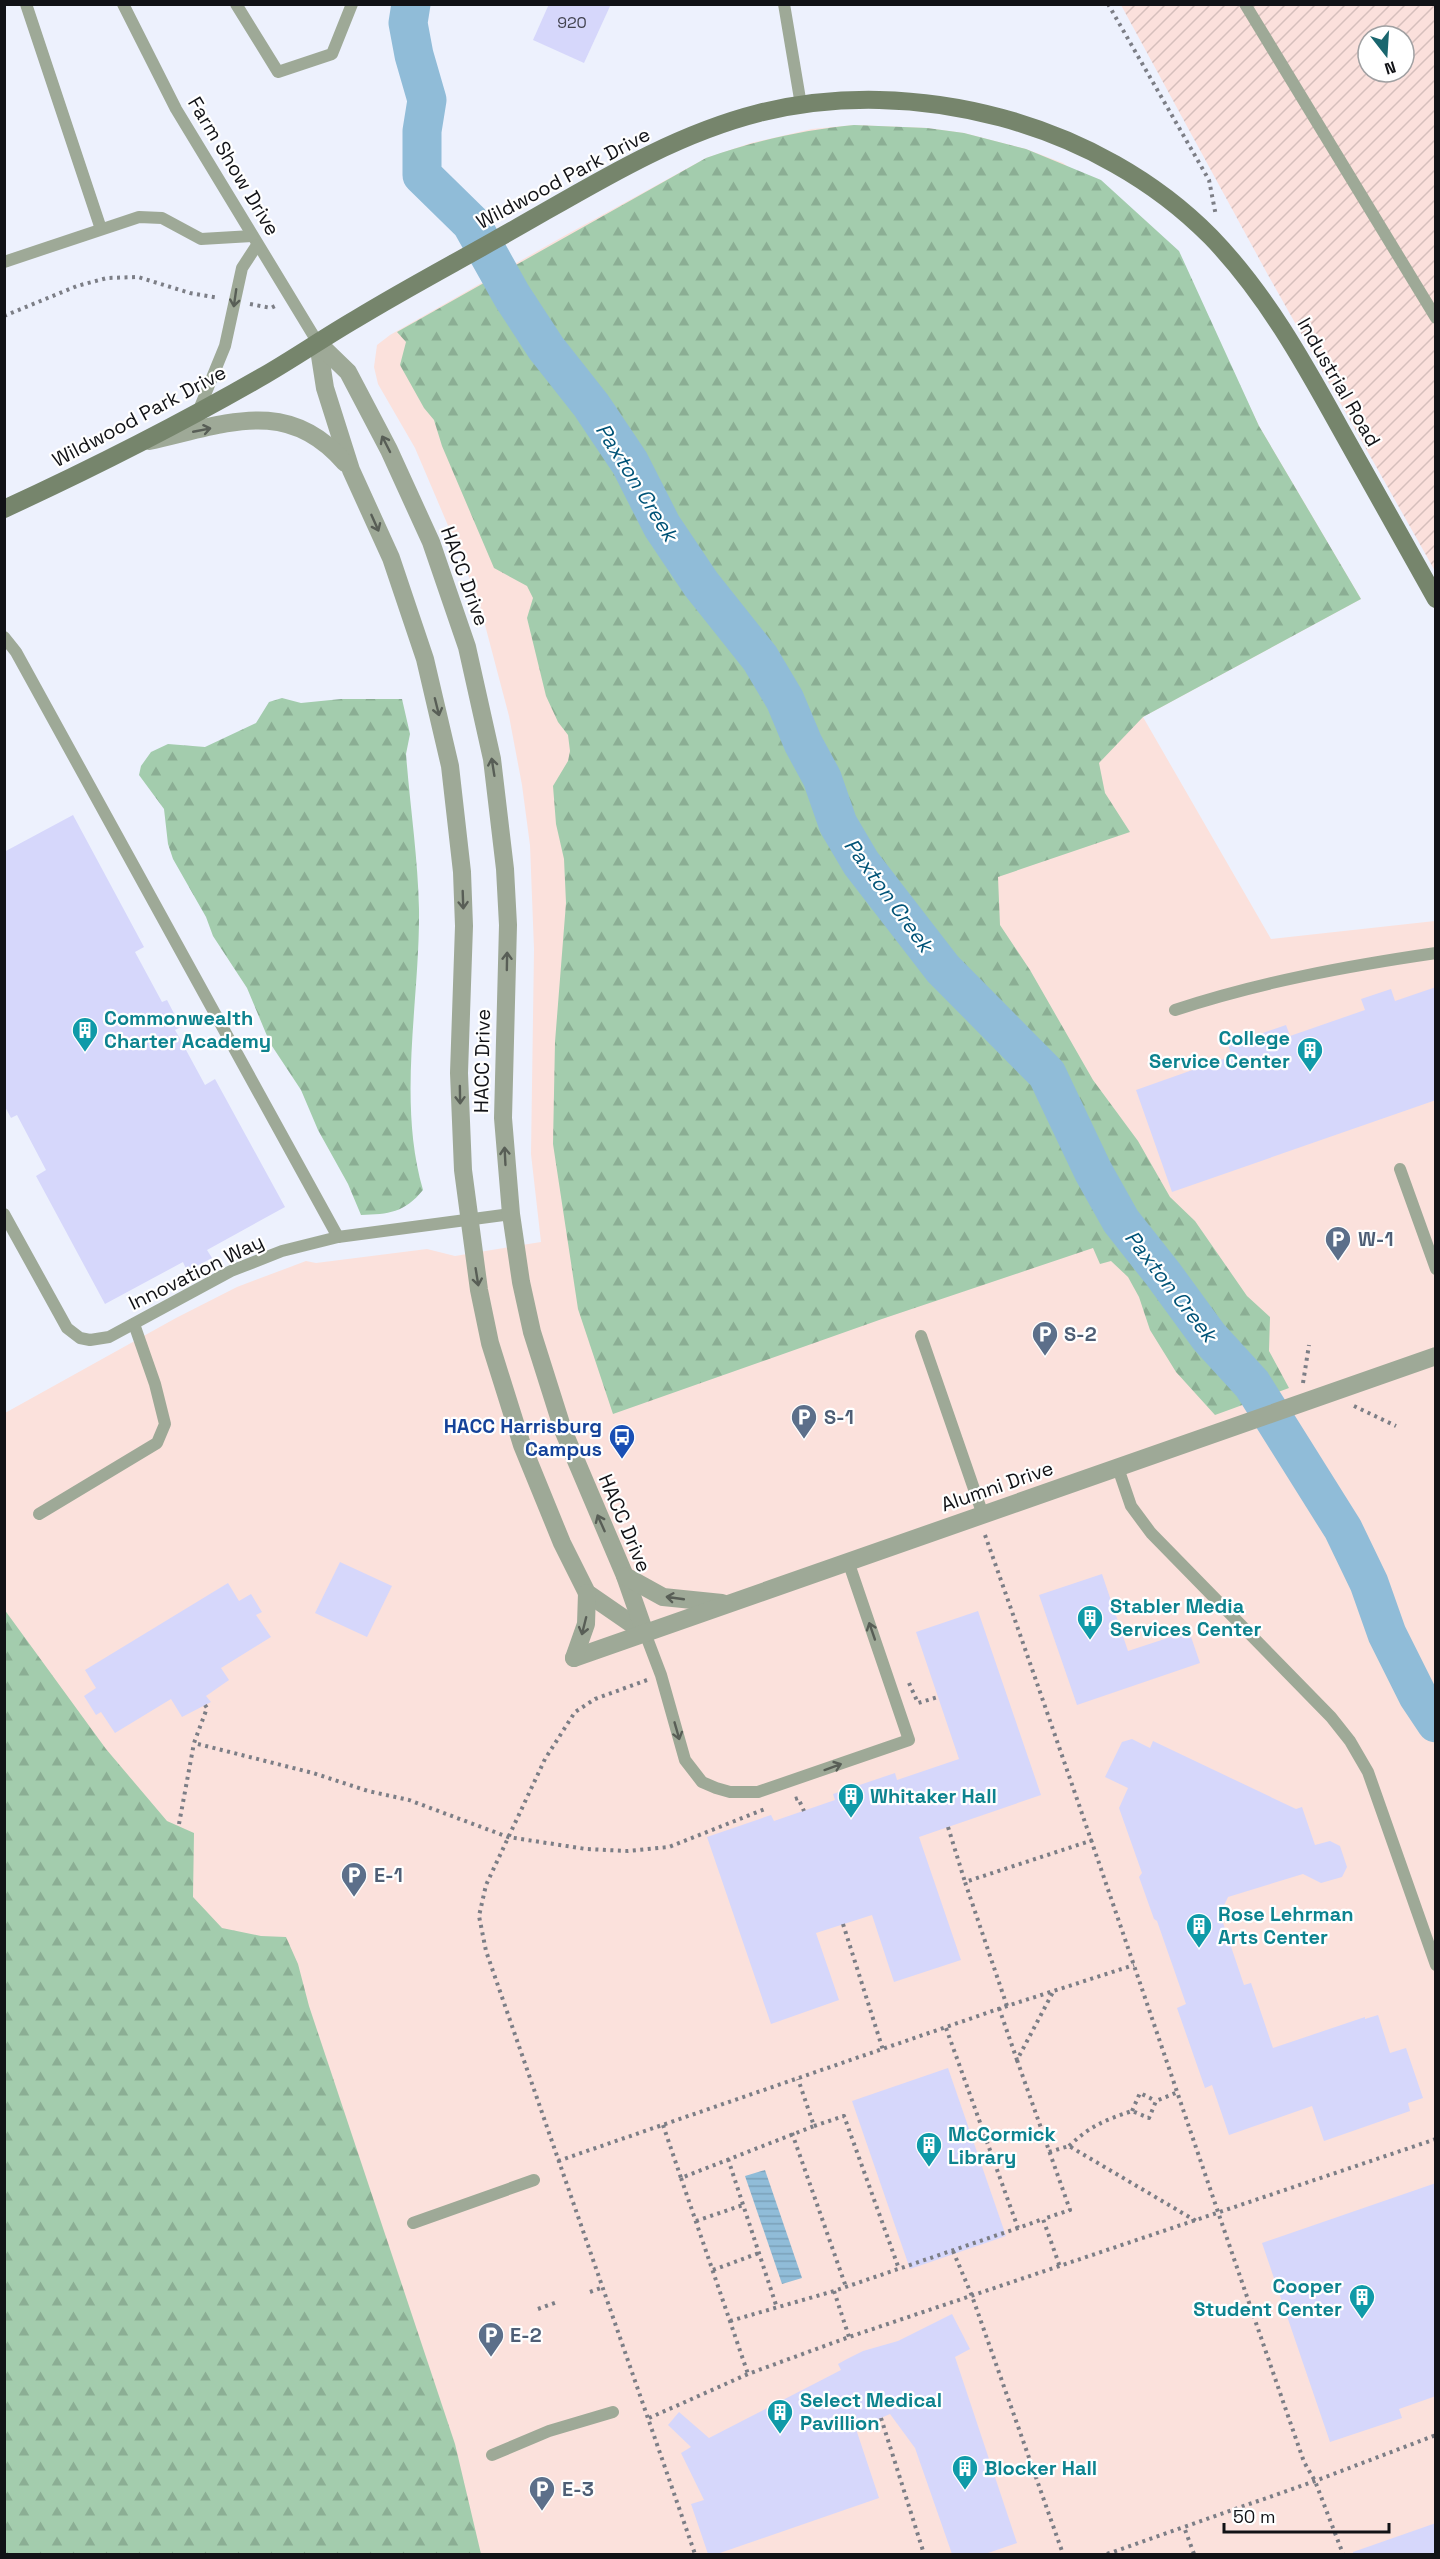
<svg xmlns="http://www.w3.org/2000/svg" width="1440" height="2559" viewBox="0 0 1440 2559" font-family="'Space Grotesk',sans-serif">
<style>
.industrial{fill:url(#industrial-furrows);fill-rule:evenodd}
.education{fill:#fbe1dc}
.forest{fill:url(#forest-firs)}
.water{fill:url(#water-rules)}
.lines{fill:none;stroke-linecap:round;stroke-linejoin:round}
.river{stroke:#90bcd8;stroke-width:39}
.building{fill:#d6d7fb}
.path{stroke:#7c7e86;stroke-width:4;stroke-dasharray:3 4.5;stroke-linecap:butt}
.lane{stroke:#9ea997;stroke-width:12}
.street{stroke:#9ea997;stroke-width:18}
.secondary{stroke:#76856c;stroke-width:18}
.oneway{stroke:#585e56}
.labels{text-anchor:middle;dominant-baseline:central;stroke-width:4.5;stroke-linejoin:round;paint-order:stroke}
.number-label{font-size:16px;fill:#42434f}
.street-label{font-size:20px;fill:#111216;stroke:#fff}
.culture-label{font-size:20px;font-weight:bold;fill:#0d838f;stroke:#fff;text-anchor:start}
.service-label{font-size:20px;font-weight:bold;fill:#4e5e75;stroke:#fff;text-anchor:start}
.transit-label{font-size:20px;font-weight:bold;fill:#164399;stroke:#fff;text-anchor:end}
.water-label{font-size:21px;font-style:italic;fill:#005377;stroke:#fff}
</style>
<defs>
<pattern id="industrial-furrows" width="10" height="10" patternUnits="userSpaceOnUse" patternTransform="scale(1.5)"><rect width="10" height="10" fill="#fbe0dc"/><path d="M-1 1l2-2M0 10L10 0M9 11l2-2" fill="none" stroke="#d6bfbc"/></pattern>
<pattern id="forest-firs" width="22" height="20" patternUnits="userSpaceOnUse" patternTransform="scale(1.5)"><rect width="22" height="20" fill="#a3ccad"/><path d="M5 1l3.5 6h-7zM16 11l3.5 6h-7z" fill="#8bae94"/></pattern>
<pattern id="water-rules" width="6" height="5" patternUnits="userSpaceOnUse" patternTransform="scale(1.5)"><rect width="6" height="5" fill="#90bcd8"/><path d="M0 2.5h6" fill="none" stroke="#7ba1b9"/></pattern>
</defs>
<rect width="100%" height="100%" fill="#edf1fd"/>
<path class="industrial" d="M1121,5H1435V571L1268,275ZM1368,36H1404V72H1368Z"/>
<polygon class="education" points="854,125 927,128 964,133 1026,149 1063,163 1176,252 1259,426 1361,599 1143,717 1271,939 1435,921 1435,2554 51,2554 5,2424 5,1413 176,1318 237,1287 306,1261 316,1263 427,1249 455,1256 541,1242 531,1154 534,949 530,845 522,785 509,716 480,606 461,556 415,448 378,384 374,367 377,345 390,335 564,236 706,158 751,143 812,129"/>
<g class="forest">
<path d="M854,125L927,128L964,133L1026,149L1101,180L1179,251L1259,426L1361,599L1143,717L1099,763L1105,793L1130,832L998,877L1000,925L1030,970L1093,1080L1138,1141L1170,1197L1195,1221L1247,1296L1270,1317L1269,1351L1289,1388L1215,1415L1176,1372L1150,1330L1139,1297L1128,1277L1111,1261L1100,1264L1093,1248L882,1319L613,1414L578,1309L553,1144L555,1042L566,903L564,859L556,824L553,786L568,761L570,751L568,735L558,722L546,696L527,618L533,598L527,586L494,568L442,446L434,420L424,408L400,365L406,342L397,332L706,158C755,141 802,130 854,125Z"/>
<path d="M282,698L301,703L341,699H402L410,734L406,754C410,806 418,858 419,909C420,1001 397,1100 423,1190C404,1213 389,1214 361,1215L348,1184L318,1130L301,1090L270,1043L247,988L213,936L206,917L173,859L168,844L164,809L139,775L141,766L151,752L168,744L205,747L256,723L269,702Z"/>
<polygon points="4,1609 106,1749 167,1821 194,1833 193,1897 222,1928 261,1936 286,1937 298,1964 309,2006 455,2444 481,2554 5,2554"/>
</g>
<polygon class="water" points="765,2170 802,2278 782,2284 745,2176"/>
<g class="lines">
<polyline class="river" points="411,4 408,23 414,55 427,100 422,131 422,175 471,223 512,296 546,348 591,405 630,463 662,526 701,584 760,658 785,700 803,743 822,778 838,824 861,863 943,969 1047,1074 1093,1171 1121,1221 1163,1274 1209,1337 1252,1384 1343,1529 1369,1583 1387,1634 1418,1696 1436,1723"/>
</g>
<g class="building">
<polygon points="549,4 611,4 584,63 533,40"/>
<polygon points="73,815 144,947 135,952 162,1002 167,1000 181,1027 175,1030 179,1037 205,1085 215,1079 285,1207 207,1250 212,1258 187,1271 183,1262 105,1304 36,1176 46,1170 17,1115 11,1118 4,1105 4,852"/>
<polygon points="1436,987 1436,1100 1172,1192 1136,1090 1232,1056 1228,1045 1286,1025 1290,1036 1365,1010 1361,999 1391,989 1395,1001"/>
<polygon points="340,1562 392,1586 367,1637 315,1613"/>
<polygon points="1102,1574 1128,1651 1189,1631 1200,1663 1077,1705 1039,1595"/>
<polygon points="228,1583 239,1601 251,1594 262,1612 256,1615 271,1637 221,1668 229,1680 206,1696 211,1702 182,1717 171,1699 115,1733 101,1712 96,1715 84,1696 96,1688 85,1670"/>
<polygon points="978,1611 1041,1795 919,1837 961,1960 894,1982 872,1915 816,1933 839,2000 771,2024 707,1837 771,1815 774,1821 835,1800 833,1794 895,1773 897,1780 959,1759 916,1632"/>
<polygon points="1132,1739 1150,1748 1153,1741 1296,1809 1302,1807 1315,1845 1330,1841 1340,1846 1347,1867 1342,1877 1321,1883 1303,1874 1228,1897 1220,1914 1244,1985 1251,1983 1273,2048 1365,2017 1365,2019 1378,2015 1390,2053 1406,2048 1423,2098 1408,2103 1410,2111 1324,2141 1312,2106 1229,2135 1212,2085 1205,2088 1177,2008 1186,2004 1157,1921 1154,1919 1139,1877 1142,1873 1119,1808 1128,1788 1105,1777 1122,1742"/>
<polygon points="948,2068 1006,2236 910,2269 852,2101"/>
<polygon points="1436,2183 1436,2396 1399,2409 1402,2418 1330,2442 1262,2243"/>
<polygon points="952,2314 970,2349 955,2357 1017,2543 985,2554 952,2554 915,2448 890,2414 856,2429 879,2498 717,2554 708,2554 691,2504 704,2500 681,2453 691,2447 668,2425 679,2412 709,2438 841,2370 838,2364 847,2359 863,2351 898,2341"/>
<polygon points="1436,2523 1436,2554 1353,2554 1353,2552"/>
</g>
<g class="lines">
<g class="path">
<polyline points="1108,4 1209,180 1216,216"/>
<polyline points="250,304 271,308 277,305"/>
<polyline points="4,316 77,286 107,278 138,277 190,293 219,298"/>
<polyline points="1303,1383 1309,1345"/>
<polyline points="1354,1406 1396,1426"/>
<path d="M985,1535C1094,1843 1197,2154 1304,2462L1315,2481L1343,2554"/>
<polyline points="647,1680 595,1699 575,1712 545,1759 486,1885 479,1916 486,1951 695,2554"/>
<polyline points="909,1683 918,1703 938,1697"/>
<polyline points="205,1705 207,1708 194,1743 313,1773 368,1791 409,1800 508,1837 586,1849 628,1851 669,1847 765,1809"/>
<polyline points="795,1799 798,1798 804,1811"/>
<polyline points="179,1824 194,1743"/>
<polyline points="948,1827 965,1882"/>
<polyline points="843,1924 883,2050"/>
<polyline points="1007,2006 965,1882 1093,1840"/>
<polyline points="999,2008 1017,2060 1053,1992"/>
<polyline points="946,2028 1018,2228 1043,2219 1060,2267"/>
<polyline points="1017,2060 1070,2210 1043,2219"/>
<polyline points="1132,2111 1140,2093 1156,2101"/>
<polyline points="663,2125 681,2178 814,2126 798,2079"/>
<polyline points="814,2126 844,2116 899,2269"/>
<polyline points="792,2133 846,2287"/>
<path d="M1069,2146C1090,2126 1105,2120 1132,2111L1149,2118L1156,2101L1178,2092"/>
<polyline points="1049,2152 1069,2146 1196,2221"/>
<polyline points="728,2159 777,2308"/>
<polyline points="558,2161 1007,2006 1134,1965"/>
<polyline points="681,2178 748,2374"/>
<polyline points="696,2221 743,2205"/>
<polyline points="953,2251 972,2296 1063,2554"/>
<polyline points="713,2270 759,2253"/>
<polyline points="834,2291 849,2337"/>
<polyline points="590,2292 604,2287"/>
<polyline points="538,2309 557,2302"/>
<polyline points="730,2321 834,2291 1018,2228"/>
<polyline points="649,2418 748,2374 849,2337 1436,2139"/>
<polyline points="881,2418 924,2554"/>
<polyline points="1107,2554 1184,2527"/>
<polyline points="1194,2554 1184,2527 1315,2481 1436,2435"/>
</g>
<g class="lane">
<polyline points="26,4 101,229"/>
<polyline points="123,4 176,109 318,343"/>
<polyline points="236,4 278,72 332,54 352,4"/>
<polyline points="784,4 801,105"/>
<polyline points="1245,4 1436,318"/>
<polyline points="4,262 139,217 162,218 201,239 252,236"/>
<polyline points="198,412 225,346 242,268 257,245"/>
<polyline points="4,637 16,652 338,1237"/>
<path d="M1175,1010C1260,982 1347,966 1436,953"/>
<polyline points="1400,1169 1436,1269"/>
<polyline points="4,1214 67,1328 80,1338 90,1340 109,1337 231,1271 282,1251 338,1237 511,1214"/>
<polyline points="921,1336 983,1515"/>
<polyline points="1118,1468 1131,1506 1151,1533 1331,1717 1350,1741 1368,1772 1436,1965"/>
<polyline points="39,1514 157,1443 165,1424 155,1384 134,1324"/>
<polyline points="645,1633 661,1675 685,1760 702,1782 716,1788 730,1792 758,1792 909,1740 848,1561"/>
<polyline points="413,2223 534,2180"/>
<polyline points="492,2455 549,2431 613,2412"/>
</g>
<g class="street">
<polyline points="318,343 325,388 351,470 391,558 425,659 450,766 462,872 464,926 459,1073 463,1170 479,1290 490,1343 522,1445 562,1543 587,1593 645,1633"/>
<polyline points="318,343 348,372 389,450 431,542 467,647 492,759 505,869 508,925 503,1118 511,1214 521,1282 532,1332 563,1430 625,1576 645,1633"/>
<path d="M149,441C224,425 287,395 345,463"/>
<polyline points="625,1576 663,1597 722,1603"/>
<polyline points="574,1658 1436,1356"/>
<polyline points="574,1658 586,1624 587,1593"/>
</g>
<path class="secondary" d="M4,509C93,468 180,424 265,375C296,357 325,337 356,319C402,291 449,266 495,240C580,193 664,137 759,113C914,74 1099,123 1211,237C1265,293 1303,361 1340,428C1372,485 1404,542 1436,599"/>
</g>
<defs><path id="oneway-shaft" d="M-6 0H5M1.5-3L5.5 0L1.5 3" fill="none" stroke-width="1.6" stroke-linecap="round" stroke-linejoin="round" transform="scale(1.5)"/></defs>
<g class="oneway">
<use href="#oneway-shaft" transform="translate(235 298) rotate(98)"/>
<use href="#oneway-shaft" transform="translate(202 430) rotate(-11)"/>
<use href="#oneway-shaft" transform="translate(386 444) rotate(-117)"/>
<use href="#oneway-shaft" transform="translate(375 523) rotate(66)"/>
<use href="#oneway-shaft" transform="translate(437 707) rotate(76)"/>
<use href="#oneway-shaft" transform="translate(493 767) rotate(-99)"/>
<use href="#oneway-shaft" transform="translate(463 900) rotate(88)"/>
<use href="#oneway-shaft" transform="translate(507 961) rotate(-89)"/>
<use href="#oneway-shaft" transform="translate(460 1095) rotate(89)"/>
<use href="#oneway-shaft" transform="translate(505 1156) rotate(-93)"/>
<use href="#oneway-shaft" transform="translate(477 1277) rotate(81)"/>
<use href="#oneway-shaft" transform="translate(601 1523) rotate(-114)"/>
<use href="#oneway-shaft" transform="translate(675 1598) rotate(-172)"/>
<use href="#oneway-shaft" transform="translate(584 1626) rotate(104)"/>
<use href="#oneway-shaft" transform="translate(872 1631) rotate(-109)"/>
<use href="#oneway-shaft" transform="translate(677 1731) rotate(74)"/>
<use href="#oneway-shaft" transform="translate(833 1767) rotate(-20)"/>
</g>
<defs>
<g id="building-pin" transform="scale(1.35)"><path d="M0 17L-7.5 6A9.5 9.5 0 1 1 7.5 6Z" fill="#0f9aa8" stroke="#fff"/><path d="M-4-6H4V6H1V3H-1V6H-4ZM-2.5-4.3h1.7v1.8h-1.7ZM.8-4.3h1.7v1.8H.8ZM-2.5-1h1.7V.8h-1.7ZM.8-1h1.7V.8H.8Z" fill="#fff"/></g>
<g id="parking-pin" transform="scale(1.35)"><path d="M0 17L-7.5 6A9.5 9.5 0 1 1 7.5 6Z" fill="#5c6f8a" stroke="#fff"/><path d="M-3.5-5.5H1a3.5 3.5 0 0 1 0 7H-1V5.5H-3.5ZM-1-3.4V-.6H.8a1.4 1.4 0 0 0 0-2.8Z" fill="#fff"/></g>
<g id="bus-pin" transform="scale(1.35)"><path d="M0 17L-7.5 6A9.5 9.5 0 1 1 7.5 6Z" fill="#1a4fb4" stroke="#fff"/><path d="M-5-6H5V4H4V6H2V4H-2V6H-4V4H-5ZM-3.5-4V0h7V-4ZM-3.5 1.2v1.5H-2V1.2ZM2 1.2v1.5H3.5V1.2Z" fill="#fff"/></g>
</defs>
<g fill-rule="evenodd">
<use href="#building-pin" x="85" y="1030"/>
<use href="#building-pin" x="1310" y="1050"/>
<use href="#parking-pin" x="1338" y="1239"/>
<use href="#parking-pin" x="1045" y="1334"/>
<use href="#parking-pin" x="804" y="1417"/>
<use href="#bus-pin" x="622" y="1437"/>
<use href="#building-pin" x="1090" y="1618"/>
<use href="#building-pin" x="851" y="1796"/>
<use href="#parking-pin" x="354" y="1875"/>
<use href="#building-pin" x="1199" y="1926"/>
<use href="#building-pin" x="929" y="2145"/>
<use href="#building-pin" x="1362" y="2297"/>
<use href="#parking-pin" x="491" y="2335"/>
<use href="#building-pin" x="780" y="2412"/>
<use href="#building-pin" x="965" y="2468"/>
<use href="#parking-pin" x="542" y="2489"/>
</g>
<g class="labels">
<g class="number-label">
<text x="572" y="22">920</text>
</g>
<g class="street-label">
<text transform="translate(234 166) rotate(59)">Farm Show Drive</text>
<text transform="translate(563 178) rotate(-28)">Wildwood Park Drive</text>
<text transform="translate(1339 382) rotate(60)">Industrial Road</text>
<text transform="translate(139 416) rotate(-28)">Wildwood Park Drive</text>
<text transform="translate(465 576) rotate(70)">HACC Drive</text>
<text transform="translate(482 1061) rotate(-89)">HACC Drive</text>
<text transform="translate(196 1272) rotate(-26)">Innovation Way</text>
<text transform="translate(997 1486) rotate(-19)">Alumni Drive</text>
<text transform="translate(625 1523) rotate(67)">HACC Drive</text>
</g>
<g class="culture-label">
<text x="104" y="1018">Commonwealth<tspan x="104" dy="23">Charter Academy</tspan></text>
<text x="1290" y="1038" text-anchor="end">College<tspan x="1290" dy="23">Service Center</tspan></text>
<text x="1110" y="1606">Stabler Media<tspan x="1110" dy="23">Services Center</tspan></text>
<text x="870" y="1796">Whitaker Hall</text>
<text x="1218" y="1914">Rose Lehrman<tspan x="1218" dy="23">Arts Center</tspan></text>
<text x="948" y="2134">McCormick<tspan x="948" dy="23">Library</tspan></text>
<text x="1342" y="2286" text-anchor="end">Cooper<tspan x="1342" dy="23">Student Center</tspan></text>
<text x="800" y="2400">Select Medical<tspan x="800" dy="23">Pavillion</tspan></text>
<text x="984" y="2468">Blocker Hall</text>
</g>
<g class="service-label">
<text x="1358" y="1239">W-1</text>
<text x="1064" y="1334">S-2</text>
<text x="824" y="1417">S-1</text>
<text x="374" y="1875">E-1</text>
<text x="510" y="2335">E-2</text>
<text x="562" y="2489">E-3</text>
</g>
<g class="transit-label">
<text x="602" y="1426">HACC Harrisburg<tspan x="602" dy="23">Campus</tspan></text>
</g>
<g class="water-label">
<text transform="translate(637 482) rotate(58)">Paxton Creek</text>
<text transform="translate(889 895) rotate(54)">Paxton Creek</text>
<text transform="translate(1171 1286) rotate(52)">Paxton Creek</text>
</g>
</g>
<rect width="1440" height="2559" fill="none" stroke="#111216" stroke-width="12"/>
<g transform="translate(1386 54) rotate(163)"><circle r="28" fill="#ffffff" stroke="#a0a0a2" stroke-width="1.5"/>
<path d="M0-4.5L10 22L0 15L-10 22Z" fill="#19666e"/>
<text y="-9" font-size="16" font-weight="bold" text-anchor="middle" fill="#111216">N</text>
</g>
<path d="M1224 2523v9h165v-9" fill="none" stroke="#111216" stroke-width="3"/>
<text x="1233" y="2523" font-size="18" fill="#111216" stroke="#ffffff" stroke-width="4.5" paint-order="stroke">50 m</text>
</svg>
